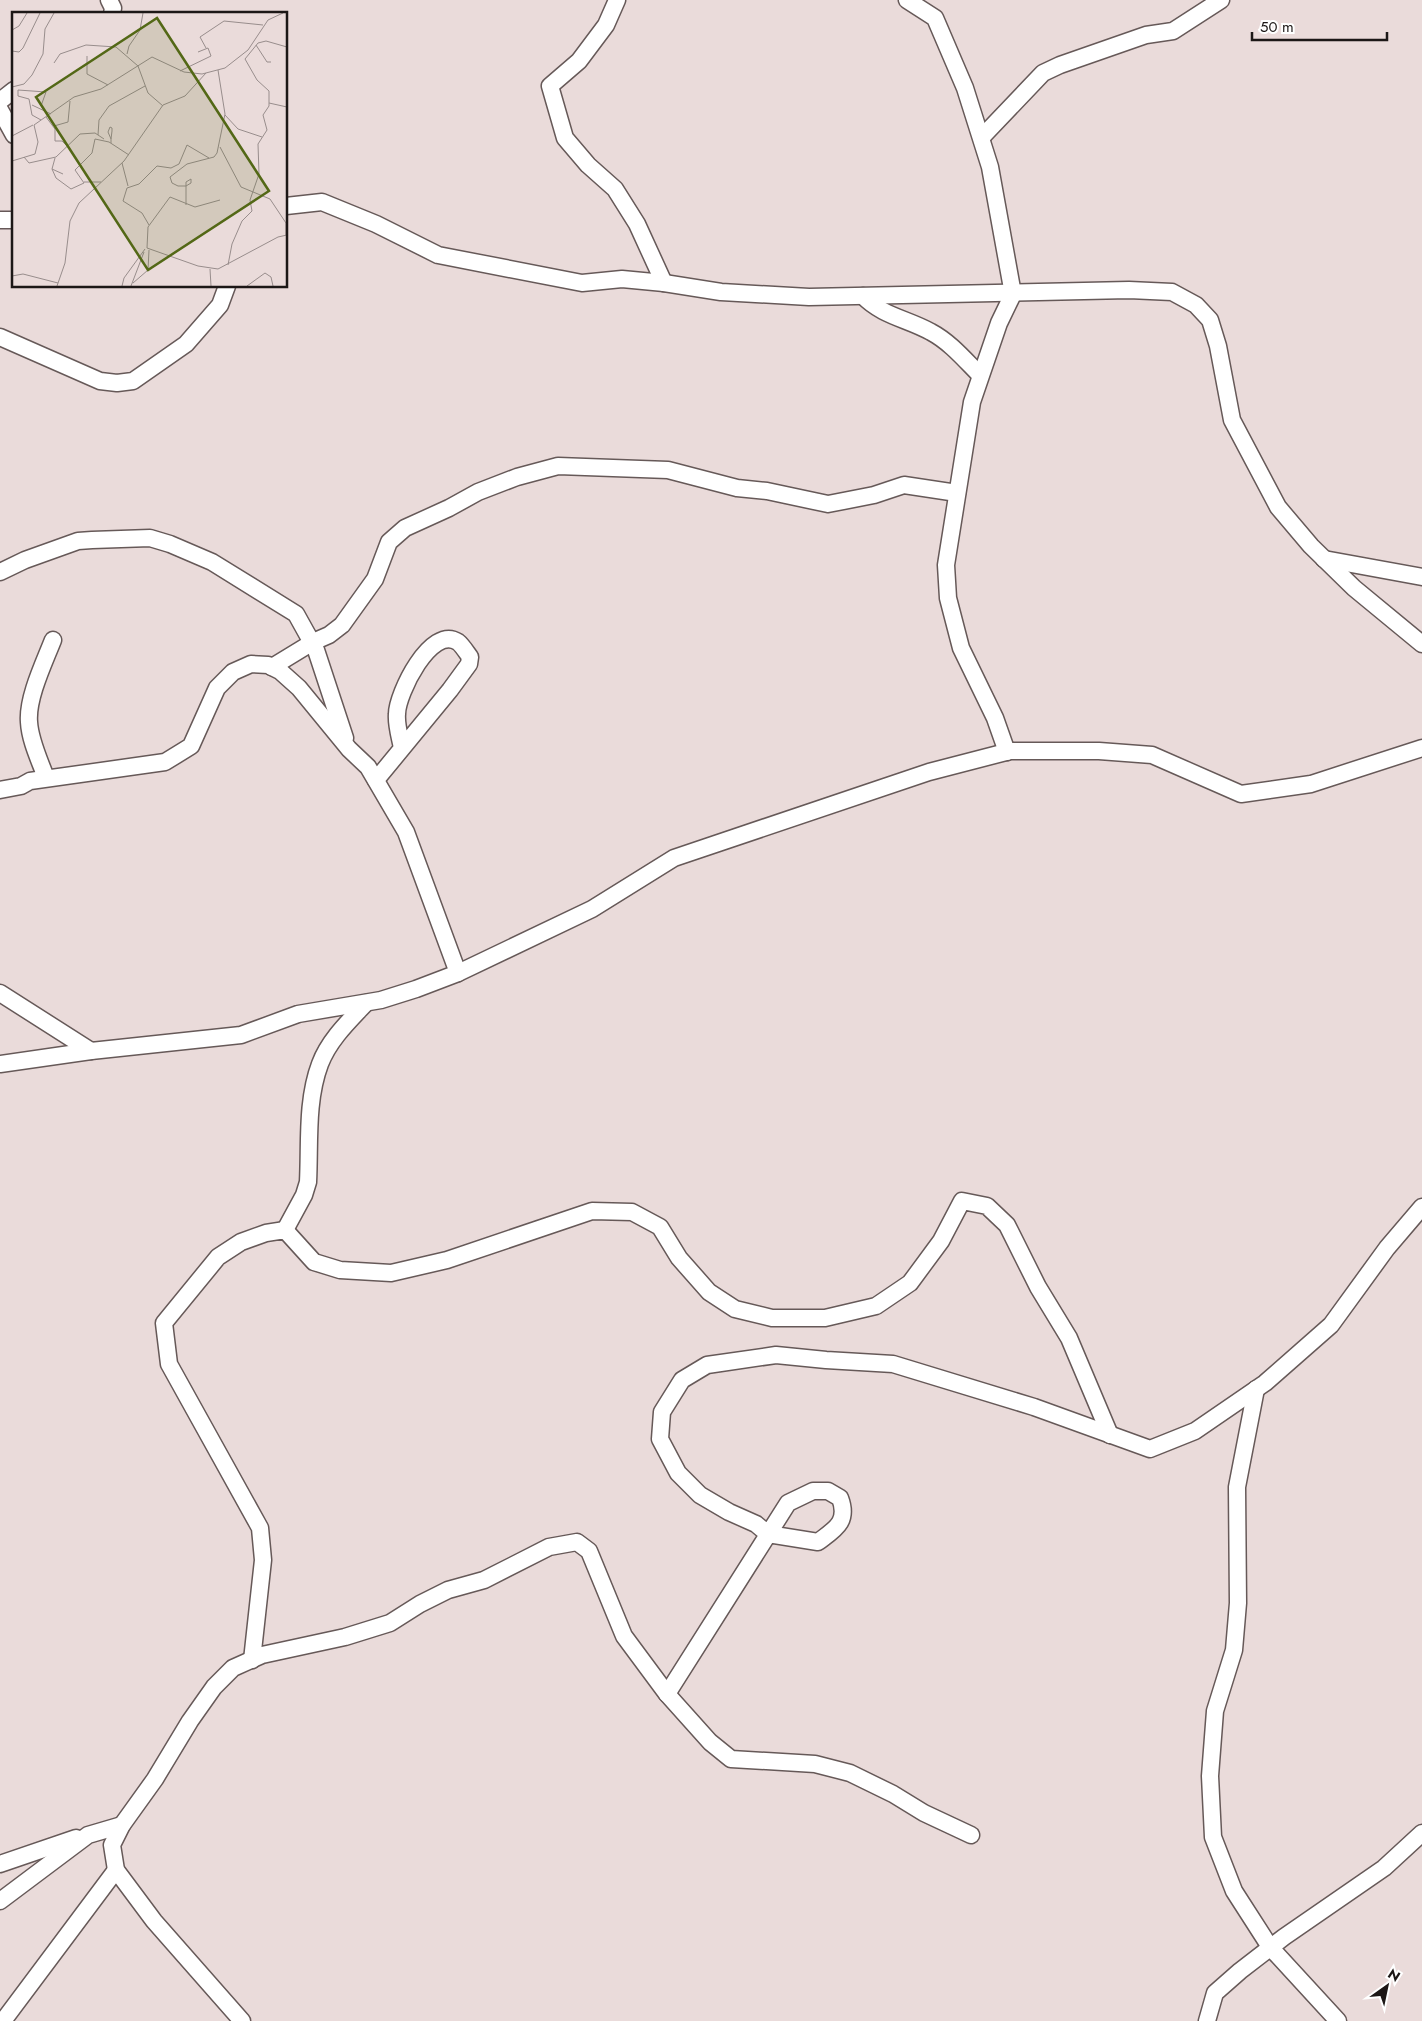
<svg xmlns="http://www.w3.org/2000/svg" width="1422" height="2021" viewBox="0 0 1422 2021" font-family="Jost,sans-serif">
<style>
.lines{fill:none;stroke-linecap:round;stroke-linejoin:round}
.minor-casing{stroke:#665958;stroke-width:19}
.minor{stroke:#fff;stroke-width:16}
.inset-road{fill:none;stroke:#988d8c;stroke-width:1}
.view{fill:#536816;fill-opacity:0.15;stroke:#536816;stroke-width:2.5}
.inset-edge{fill:none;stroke:#1c1716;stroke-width:2.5}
</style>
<rect width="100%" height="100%" fill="#eadbda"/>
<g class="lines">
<g class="minor-casing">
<g id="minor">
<polyline points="109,0 113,8 112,14"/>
<polyline points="617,0 606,25 579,61 550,86 565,138 588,165 615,189 637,224 664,283"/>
<polyline points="907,0 935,18 965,88 990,167 1013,294 999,323 972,402 946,565 948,598 961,648 995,718 1007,752"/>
<polyline points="0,101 14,90"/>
<polyline points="0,110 14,135"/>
<polyline points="982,137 1043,73 1060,65 1146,35 1173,31 1221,0"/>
<polyline points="286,206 322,202 376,224 438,255 582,283 622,279 664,283 721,292 809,297 1129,290 1172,292 1196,305 1210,320 1218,346 1232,420 1278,507 1311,546 1354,588 1422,644"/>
<polyline points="0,220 14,220"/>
<path d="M863,296C882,316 908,319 931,332C950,342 965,360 980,375"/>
<polyline points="0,337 100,381 117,383 133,381 186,344 220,305 227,286"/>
<polyline points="1324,559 1422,577"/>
<polyline points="0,572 25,560 78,541 92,540 150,538 170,544 212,562 296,614 316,650 345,738"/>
<polyline points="272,667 313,642 329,635 342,625 375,579 389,542 405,528 449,508 478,492 517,477 558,466 668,470 737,488 767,491 828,504 874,495 904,485 957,493"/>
<path d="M46,778C40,761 30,741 29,722C27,698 44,663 53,640"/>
<path d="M376,780L450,690L469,664L470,657C467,653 462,645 458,642C431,624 397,694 397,714C396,725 400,737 402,748"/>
<polyline points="0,790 21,786 30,781 165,762 191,746 217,688 233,672 251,664 268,665 280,671 299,688 349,749 368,767 406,832 458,973"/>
<polyline points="0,993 91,1051"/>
<polyline points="0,1064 91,1051 241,1035 298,1014 381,1000 416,989 458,973 592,909 674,858 929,772 1010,751 1099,751 1152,755 1241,794 1311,784 1422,748"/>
<path d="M285,1230L304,1195L308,1182C310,1144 306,1101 320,1064C329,1040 349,1021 366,1003"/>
<polyline points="1256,1389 1237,1487 1238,1603 1234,1650 1215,1711 1210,1776 1213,1837 1234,1891 1270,1947 1338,2021"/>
<polyline points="252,1660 263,1560 260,1528 169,1364 164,1323 218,1257 241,1242 266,1233 285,1230 314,1262 340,1270 391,1273 447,1260 592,1211 632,1212 660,1227 679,1258 709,1292 735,1309 772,1318 825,1318 876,1306 910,1283 941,1241 962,1201 987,1206 1007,1225 1038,1287 1069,1338 1110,1435"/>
<path d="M667,1694L788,1503L813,1491H828L840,1498C849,1522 835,1529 818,1542L768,1534L756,1524L729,1512L700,1495L678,1473L660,1439L662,1412L682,1380L707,1365L776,1355L826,1360L893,1364L1034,1407L1150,1449L1195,1431L1265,1383L1331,1325L1387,1248L1422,1207"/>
<polyline points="0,1864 76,1838"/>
<polyline points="0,1901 88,1835 122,1825"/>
<polyline points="3,2021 116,1870"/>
<polyline points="242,2021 154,1921 116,1870 112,1845 122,1825 155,1779 190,1721 214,1687 233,1668 262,1655 345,1637 390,1623 420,1604 448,1590 484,1580 549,1547 577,1542 589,1551 624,1636 667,1694 710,1742 731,1759 815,1764 850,1773 893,1794 924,1813 971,1835"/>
<polyline points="1207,2021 1215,1993 1240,1971 1284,1937 1384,1868 1422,1833"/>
</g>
</g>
<use href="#minor" class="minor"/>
</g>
<g transform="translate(12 12)">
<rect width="275" height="275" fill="#eadbda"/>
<path class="inset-road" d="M0,18L7,14L15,1M244,33L255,50H259M194,36L188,25L212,9L251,13M0,39L7,40L11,36L28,1M115,42L117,34L128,18L131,1M75,44V62L96,73M42,51L48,42L74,33L104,35L126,54L136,81L151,94M168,59L199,44L196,36L186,40M0,75L12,72L20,63L31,42L33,17L42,1M257,91L275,95M20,93L39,102M29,94L34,80L6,78V84L17,87L20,103L29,108M213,103L226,117L250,125M34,105L43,117V129H50L55,134M42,114L56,110L58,89M86,123L87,108L97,94L133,74M0,124L21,113M99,131V127L100,119V116L98,115L96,120L99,127M208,135L229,175L258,187L274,211V223M12,145L17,151L44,145L68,122L83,121L92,127M43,146L40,157L51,162M0,149L23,142L26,130L22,113L62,85L89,77L140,45L172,60L190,62L213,56L236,38L256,8L271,1M110,151L116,174M40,157L44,166L59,177L72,171L63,158L80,141L83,127L97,130L117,143M72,170H89M208,188L183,195L158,185L136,215L135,236L186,254L206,257L266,225L275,223M174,193V170L179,167V171L174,174H166L160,171L158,165L175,152L202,145L205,141L213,102L206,58M137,213L130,201L111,189L115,176L127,172L145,154L159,156L167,152L175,133L197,146M216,253L220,232L230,209L240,199L238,188L247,162L246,132L255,118L251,103L257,94V79L245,68L233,47L246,31L254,29L275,35M198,257L199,274M0,264L11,262L46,271M121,271L136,258L137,238M45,274L53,251L58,209L67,191L112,149L151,93L173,84L194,61M110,274L112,266L133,237M119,274L132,240M235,274L253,261L259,265L261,274"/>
<path class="view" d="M145,6L257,179L136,258L24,85Z"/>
<rect width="275" height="275" class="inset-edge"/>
</g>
<g transform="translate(1387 1986) rotate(33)" stroke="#ffffff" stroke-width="4" paint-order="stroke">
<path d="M0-4L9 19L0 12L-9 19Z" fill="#1c1716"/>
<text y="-8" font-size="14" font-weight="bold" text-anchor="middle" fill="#1c1716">N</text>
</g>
<path d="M1252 32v8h135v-8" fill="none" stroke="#1c1716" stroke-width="2.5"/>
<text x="1260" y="32" font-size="15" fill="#1c1716" stroke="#ffffff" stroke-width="4" paint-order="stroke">50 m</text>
</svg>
